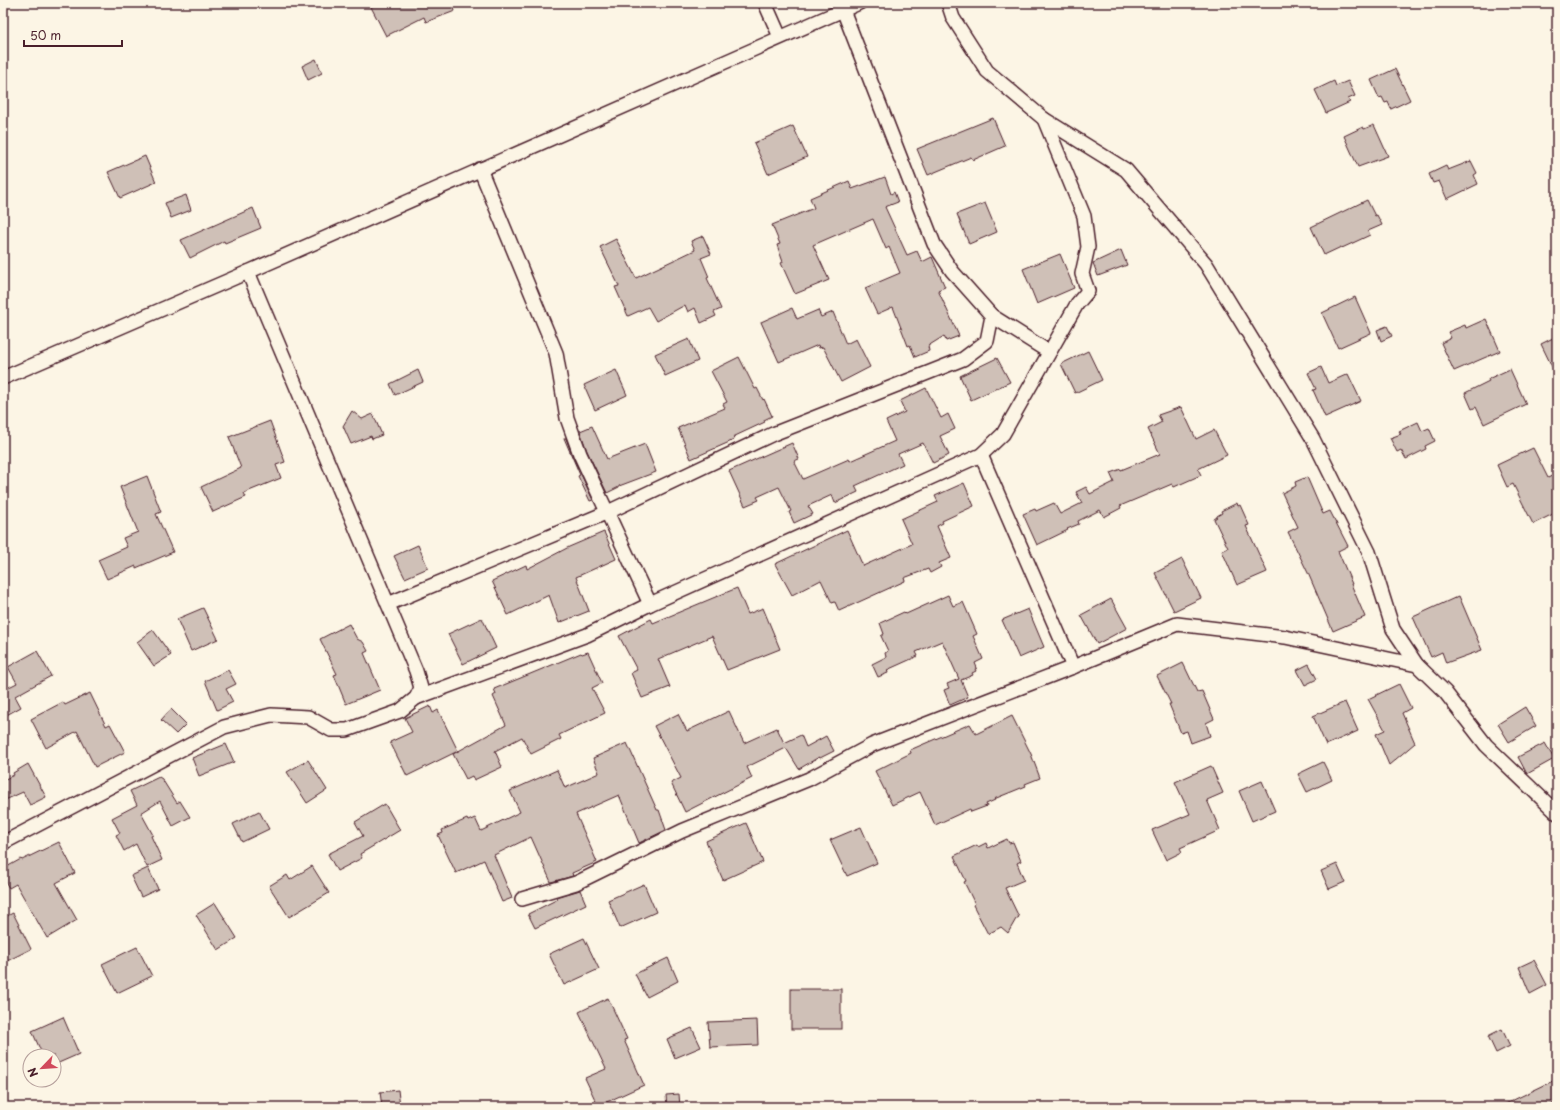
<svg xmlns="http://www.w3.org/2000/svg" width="1560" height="1110" viewBox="0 0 1560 1110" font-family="'Playpen Sans',sans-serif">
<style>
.building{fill:#cfc0b7;stroke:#4a1f2b}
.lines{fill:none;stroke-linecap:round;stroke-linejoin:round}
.minor-casing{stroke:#4a1f2b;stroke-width:16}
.minor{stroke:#fcf5e5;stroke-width:13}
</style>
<rect width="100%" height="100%" fill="#fcf5e5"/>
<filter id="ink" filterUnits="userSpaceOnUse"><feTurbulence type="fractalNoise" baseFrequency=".025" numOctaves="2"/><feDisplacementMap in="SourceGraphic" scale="8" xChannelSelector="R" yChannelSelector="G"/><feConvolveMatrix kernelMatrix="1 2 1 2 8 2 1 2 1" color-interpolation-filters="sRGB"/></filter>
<g filter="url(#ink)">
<g class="building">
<polygon points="379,3 452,3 455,11 426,22 424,17 386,36 371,7"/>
<polygon points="316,59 322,73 308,80 302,66"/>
<polygon points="1395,69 1410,100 1391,109 1388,102 1385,103 1382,97 1379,98 1371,80"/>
<polygon points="1334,81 1336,86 1348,81 1355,96 1348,99 1350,102 1326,113 1315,90"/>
<polygon points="993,118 1005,146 973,160 971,157 928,175 917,149"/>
<polygon points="1374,125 1388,156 1358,167 1344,136 1363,127 1364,129"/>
<polygon points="793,126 807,157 768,174 754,143"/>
<polygon points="145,156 156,182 120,198 108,172"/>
<polygon points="1471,161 1477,173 1474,175 1478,184 1447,199 1439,181 1433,183 1429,174 1446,166 1448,170"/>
<polygon points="885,177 891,194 894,192 898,202 885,207 907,255 917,251 922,262 932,257 945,287 938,290 959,336 946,341 944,336 928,346 929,351 915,357 910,345 908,346 893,307 877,314 865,288 900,273 889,247 886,249 873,219 813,245 829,280 795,294 781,263 783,262 777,245 780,244 772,225 814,208 810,198 849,181 852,189"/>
<polygon points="186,195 191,210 171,218 165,203"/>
<polygon points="1367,200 1375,216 1377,215 1382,225 1368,231 1370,235 1342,248 1341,247 1324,255 1311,227"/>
<polygon points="985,203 997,232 969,244 957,214"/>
<polygon points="253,208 261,228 225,243 224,241 190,258 181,240"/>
<polygon points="703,236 711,254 701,258 709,277 707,278 721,309 714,312 716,316 701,323 695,308 688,312 685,305 656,321 648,307 628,316 615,287 619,286 600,247 616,239 636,278 695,250 691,241"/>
<polygon points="1121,250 1127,265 1098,276 1093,263"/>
<polygon points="1060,254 1074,288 1037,304 1023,269"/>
<polygon points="1355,297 1371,333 1338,348 1322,313"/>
<polygon points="792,308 797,319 818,310 821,317 833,312 846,344 856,339 870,367 841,382 823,347 819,348 818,345 779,362 761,322"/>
<polygon points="1486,319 1500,351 1454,371 1441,343 1451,338 1448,332 1465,325 1466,328"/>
<polygon points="1387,326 1392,336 1381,341 1377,330"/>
<polygon points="1557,336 1557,377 1541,344"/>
<polygon points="689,339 698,361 665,376 655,354"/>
<polygon points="1088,351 1102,380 1075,393 1061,364"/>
<polygon points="739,357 755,389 757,388 763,400 764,399 772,416 764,420 765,422 733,437 734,440 691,459 678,428 725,408 723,404 727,402 711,371"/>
<polygon points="997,358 1010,382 971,400 960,376"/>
<polygon points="1321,367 1328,383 1348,374 1361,401 1325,417 1313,390 1316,389 1308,373"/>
<polygon points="1510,369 1526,404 1484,424 1476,407 1472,409 1465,393 1489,381 1488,379"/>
<polygon points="418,370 423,382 395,395 390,384"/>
<polygon points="616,370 627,395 595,410 584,385"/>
<polygon points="926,388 941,418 948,414 955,429 940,436 949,455 933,463 923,443 898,454 903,464 855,486 858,492 835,503 832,495 808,506 813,514 794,523 789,512 791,511 779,487 757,497 759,500 745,506 729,471 792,443 799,459 794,461 803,479 849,459 850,461 895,441 886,421 905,412 900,401"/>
<polygon points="1181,407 1196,439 1214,430 1227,455 1198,469 1201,475 1174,487 1172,484 1120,506 1121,508 1104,517 1100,510 1078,521 1079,524 1067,529 1068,530 1037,545 1023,514 1035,509 1036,511 1054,503 1060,514 1082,503 1076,492 1086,487 1090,494 1114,482 1110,473 1121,469 1121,470 1160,454 1148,429 1162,422 1158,415"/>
<polygon points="352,411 362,419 373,414 382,435 372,439 371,436 351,444 343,426"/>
<polygon points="270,421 285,462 276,465 281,478 244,493 246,497 213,512 201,487 241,468 229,437"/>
<polygon points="1418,422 1422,431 1429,428 1435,441 1425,446 1426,449 1406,459 1401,450 1397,452 1390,438 1401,434 1399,431"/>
<polygon points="592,426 607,459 645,444 656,472 619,486 619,487 607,493 587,451 580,431"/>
<polygon points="564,438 566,438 573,457 593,500 590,501 578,476 580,475"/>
<polygon points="1533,448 1548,478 1557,473 1557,512 1533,524 1513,484 1507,487 1497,465"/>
<polygon points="147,476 161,512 156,514 173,552 136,568 136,566 107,579 98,560 127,547 123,538 138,532 120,487"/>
<polygon points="1307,477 1323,514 1330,511 1348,546 1338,551 1352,584 1351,584 1365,617 1333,631 1308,573 1288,532 1298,527 1282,493 1296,486 1295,482"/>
<polygon points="964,483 974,506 942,521 943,523 937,526 951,558 939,563 941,567 930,573 928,569 904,578 905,581 839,611 835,602 832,603 821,580 792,595 775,564 847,530 863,566 912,544 901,519 938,502 935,496"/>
<polygon points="1237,503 1238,506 1240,505 1249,525 1246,526 1267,572 1237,585 1222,551 1228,548 1214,519 1217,517 1217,516 1222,513 1221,511"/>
<polygon points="604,532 616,559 576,577 589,611 559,623 549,595 508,615 492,581 526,565 527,569 569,547"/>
<polygon points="418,545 428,568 405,578 394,556"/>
<polygon points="1182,559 1201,598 1174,611 1155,573"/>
<polygon points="737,588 748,614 763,608 780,649 727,670 712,636 658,659 670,687 642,698 631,673 637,670 619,636 651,619 653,623"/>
<polygon points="948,595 953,606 963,602 977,634 973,636 983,659 975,663 977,668 975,669 976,671 972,673 973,675 961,680 968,697 950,705 944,690 949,688 947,684 959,679 942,641 916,652 918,656 887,670 888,673 878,677 872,664 886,657 885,653 888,651 881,636 884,634 880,623 904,612 906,614"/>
<polygon points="1459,596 1482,650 1446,663 1442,652 1431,657 1413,617"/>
<polygon points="1111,599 1127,628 1097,644 1081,615"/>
<polygon points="203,608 218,639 191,651 177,619"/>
<polygon points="1028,609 1044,647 1019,658 1002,620"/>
<polygon points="482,618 496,648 463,664 448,634"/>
<polygon points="349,624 357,639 363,642 368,651 364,653 380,690 346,704 334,675 337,674 320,639"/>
<polygon points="153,630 171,655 154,666 137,642"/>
<polygon points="37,651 51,676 15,696 21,707 3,717 3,690 17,683 8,667"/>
<polygon points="588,652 602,683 592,688 605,713 559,735 561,739 531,754 522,737 495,751 502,767 474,780 472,776 466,779 453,754 506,725 493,696 496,694 494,689 581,653 582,654"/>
<polygon points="1183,663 1197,692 1202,691 1214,719 1206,723 1210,736 1191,743 1187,731 1181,733 1169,704 1171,704 1157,676"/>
<polygon points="1309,664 1317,679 1305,685 1297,670"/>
<polygon points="228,670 236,684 226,689 233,702 217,710 205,681"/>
<polygon points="1399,684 1411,708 1402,713 1415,743 1389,765 1376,734 1385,730 1368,699"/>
<polygon points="90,693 106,726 110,724 125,752 95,767 77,731 46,748 31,719 63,702 65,705"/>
<polygon points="1345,702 1358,731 1326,745 1313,716"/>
<polygon points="430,706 433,713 438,710 458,751 407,776 390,742 412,732 405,718"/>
<polygon points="1525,707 1536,726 1509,742 1498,724"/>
<polygon points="171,709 186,724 176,734 161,720"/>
<polygon points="729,711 744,743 777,728 784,743 801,735 806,747 826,736 834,751 820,758 819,757 799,769 786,748 747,767 752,778 685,812 671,783 681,778 654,726 678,714 687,731"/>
<polygon points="1012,716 1031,754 1040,778 1025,784 1026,786 994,799 995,800 986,804 987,806 971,812 970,809 935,825 920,792 892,805 875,771 911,753 910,750 970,724 976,734"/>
<polygon points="627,743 657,810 659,810 666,830 639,843 619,795 576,814 597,862 572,873 573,876 551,882 531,837 494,855 512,898 502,902 484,860 456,873 438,835 443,833 442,830 467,819 468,821 475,818 481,831 520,812 510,791 557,770 565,788 599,773 593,758"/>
<polygon points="1545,743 1554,759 1527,774 1518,757"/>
<polygon points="226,744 234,762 199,776 192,758"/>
<polygon points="308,760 327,790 307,803 287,772"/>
<polygon points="1323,762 1332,780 1307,792 1298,774"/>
<polygon points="28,764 46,797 30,805 23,792 3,801 3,780 14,775 13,773"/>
<polygon points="1211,766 1223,793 1207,800 1220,830 1180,848 1182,852 1166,860 1152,830 1190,814 1175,782"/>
<polygon points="159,777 162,779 177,803 180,801 190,817 173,826 160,801 141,813 153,835 151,836 162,860 147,867 136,844 124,851 116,835 120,833 112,818 137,805 130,791"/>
<polygon points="1262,781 1275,811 1252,821 1239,791"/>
<polygon points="385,804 400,830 360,854 362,858 337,871 328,854 363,836 355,822"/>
<polygon points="259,811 269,829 242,842 233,824"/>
<polygon points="746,823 763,862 723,880 706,841"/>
<polygon points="861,827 877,863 847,876 830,840"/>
<polygon points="1007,839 1009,843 1013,842 1021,861 1017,863 1024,880 1005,888 1019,917 1016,919 1008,933 1001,927 988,934 973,905 975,904 964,882 966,881 954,856 977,845 978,847 986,843 988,848"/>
<polygon points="59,842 75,873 56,883 77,920 47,938 16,884 9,888 3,878 3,869 21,859 22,860"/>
<polygon points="1337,864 1345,882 1329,889 1321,871"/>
<polygon points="312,866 329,893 289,917 269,886 287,875 290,880"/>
<polygon points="148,868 158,889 141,897 131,876"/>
<polygon points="644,884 656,912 620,928 608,900"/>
<polygon points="580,890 586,904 535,928 528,914 558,899 557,897"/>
<polygon points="215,903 237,938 218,950 196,915"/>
<polygon points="13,913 31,949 3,963 3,918"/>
<polygon points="584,938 599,969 564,985 549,954"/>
<polygon points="137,947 152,976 117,993 102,964"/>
<polygon points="668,958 678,981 647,997 635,974"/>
<polygon points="1534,960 1547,985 1530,994 1519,967"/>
<rect x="791" y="989" width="50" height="40"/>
<polygon points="608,998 627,1039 624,1040 644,1085 598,1106 585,1078 606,1069 579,1012"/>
<polygon points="63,1017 79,1054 54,1065 54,1056 43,1056 32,1031"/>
<polygon points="757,1020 758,1045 710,1047 708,1022"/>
<polygon points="692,1028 701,1047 675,1058 667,1039"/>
<polygon points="1502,1029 1510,1046 1496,1053 1488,1036"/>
<polygon points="1557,1079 1557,1102 1546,1107 1499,1107"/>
<polygon points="398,1090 400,1107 382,1107 380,1092"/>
<polygon points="679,1094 680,1107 667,1107 666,1095"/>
</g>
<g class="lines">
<g class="minor-casing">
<g id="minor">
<polyline points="765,3 780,37"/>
<polyline points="948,3 953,18 987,71 1044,119 1126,170 1206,264 1313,439 1369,552 1393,629 1417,665"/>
<polyline points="480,169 556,353 567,418 580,454 650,604"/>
<polyline points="992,316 1049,352"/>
<polyline points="3,378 248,272 859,3"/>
<polyline points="981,455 1073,667"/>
<polyline points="388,604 608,512 773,434 963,359 987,341 992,316 952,271 934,244 843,10"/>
<polyline points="416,698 587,635 650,604 981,455 1003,434 1077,304 1088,291 1082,274 1088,247 1084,216 1044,119"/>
<polyline points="3,843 224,727 271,715 308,717 331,730 347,730 400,711 416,698 421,688 416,671 248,272"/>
<polyline points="522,899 576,883 682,831 809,779 872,745 1073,667 1177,624 1285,637 1417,665 1445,692 1486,745 1557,813"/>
</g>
</g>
<use href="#minor" class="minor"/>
</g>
</g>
<rect width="1560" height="1110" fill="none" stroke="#fcf5e5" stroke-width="16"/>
<rect x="8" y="8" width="1544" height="1094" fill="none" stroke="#4a1f2b" stroke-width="1.5" filter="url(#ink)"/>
<g transform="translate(42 1068) rotate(245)"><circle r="19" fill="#fcf5e5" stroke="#b59f9b"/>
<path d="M0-3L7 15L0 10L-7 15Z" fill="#d1495b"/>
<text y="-6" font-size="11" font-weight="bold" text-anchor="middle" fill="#4a1f2b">N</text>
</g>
<path d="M24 40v6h98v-6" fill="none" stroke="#4a1f2b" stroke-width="2"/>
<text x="30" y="40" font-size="12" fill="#4a1f2b" stroke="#fcf5e5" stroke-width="3" paint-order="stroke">50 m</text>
</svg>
